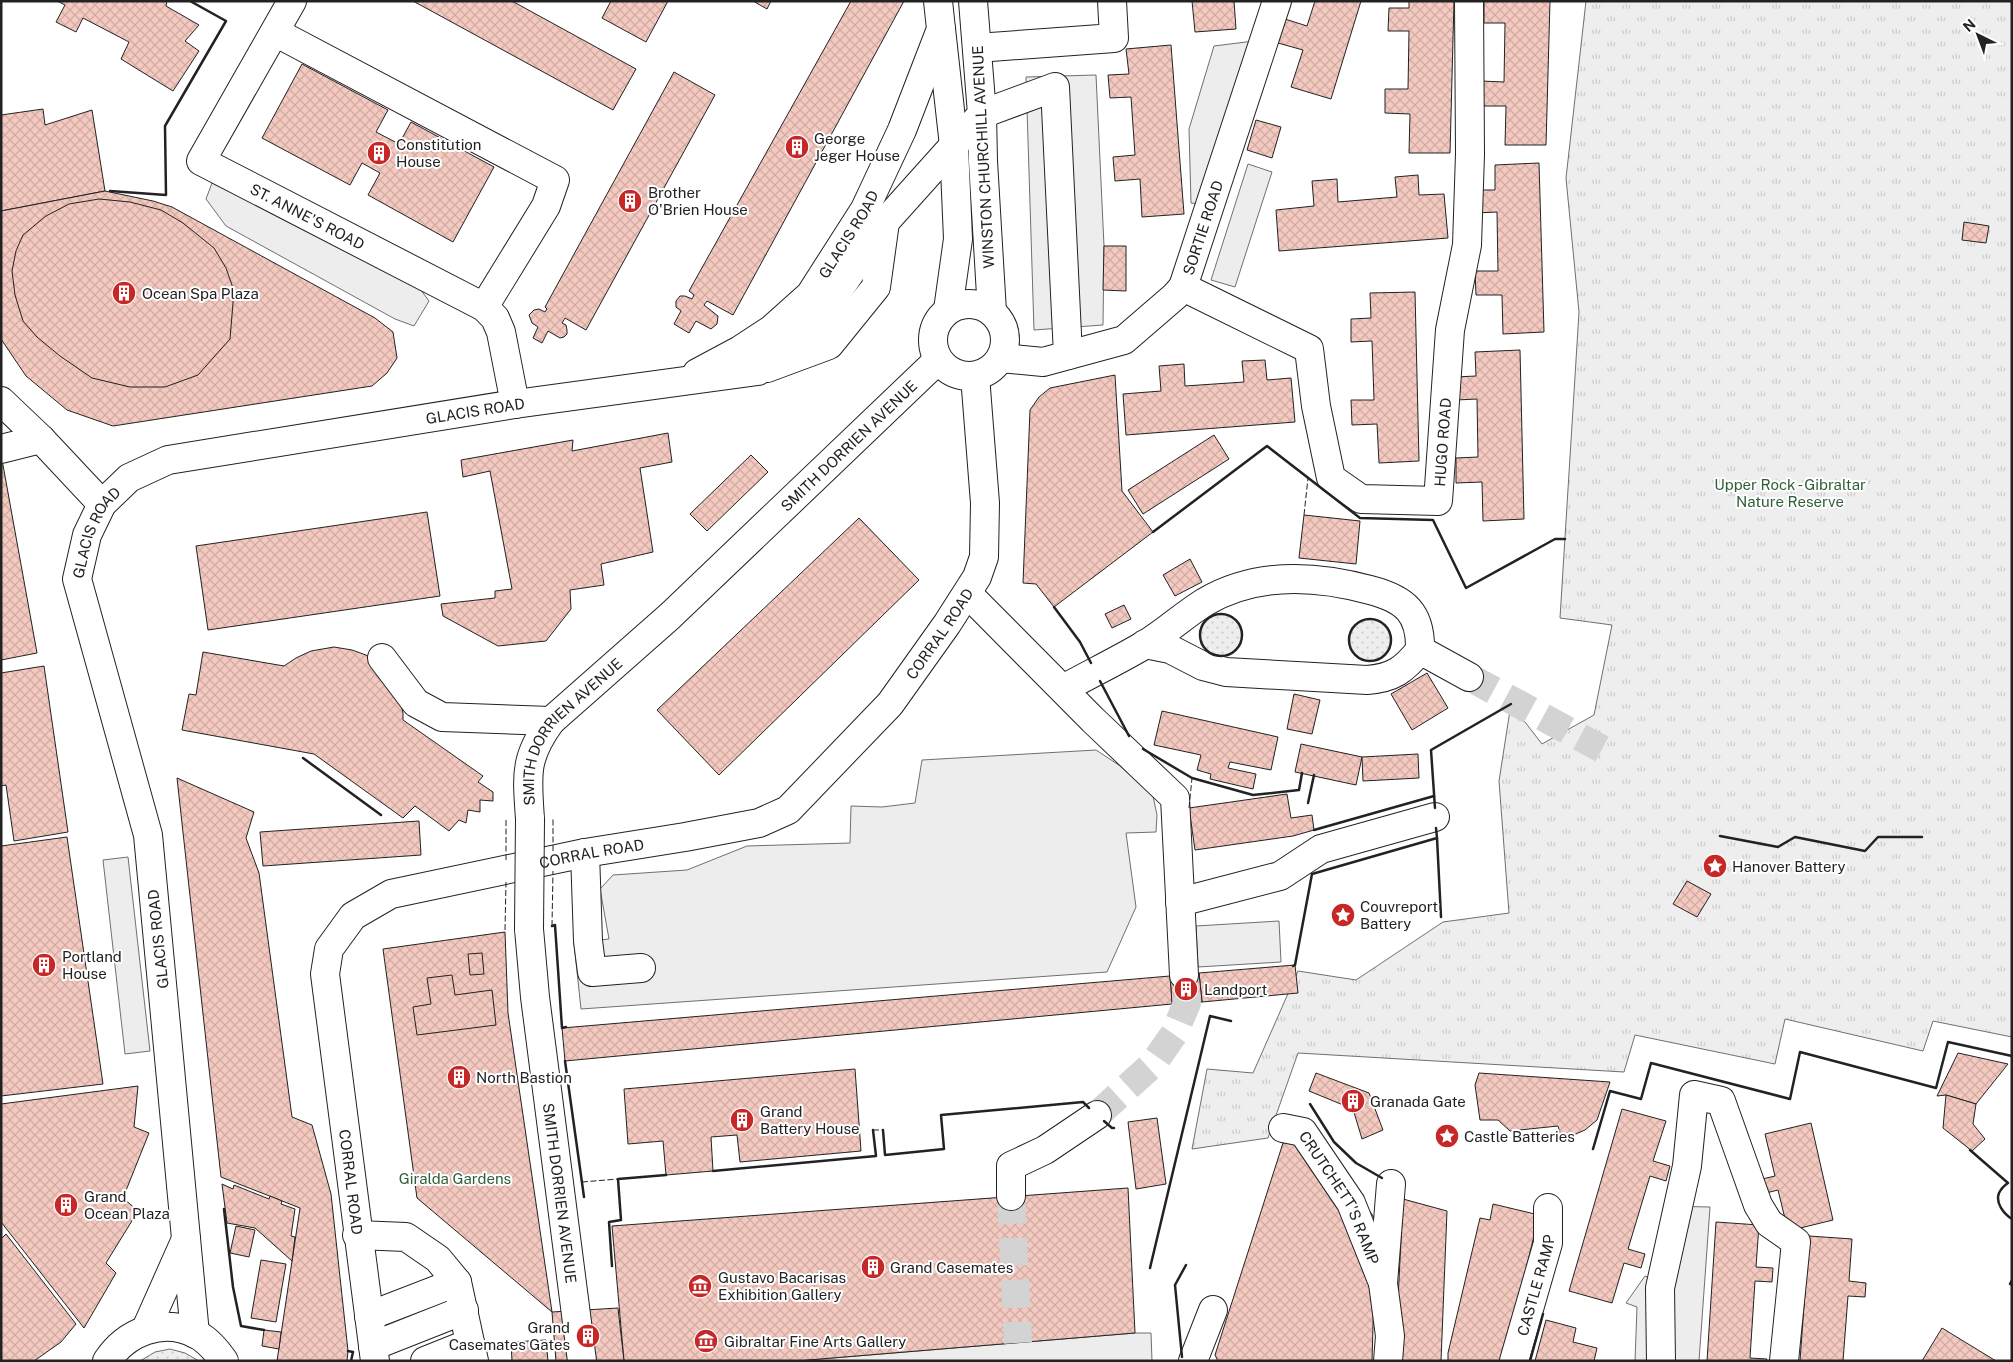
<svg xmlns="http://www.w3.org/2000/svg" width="2013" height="1362" viewBox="0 0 2013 1362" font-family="'Public Sans',sans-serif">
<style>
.grass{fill:url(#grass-dots);stroke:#6f6f6f}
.park{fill:url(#park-tufts);stroke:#6f6f6f}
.parking{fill:#ededed;stroke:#6f6f6f}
.building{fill:url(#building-cross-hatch);stroke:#222}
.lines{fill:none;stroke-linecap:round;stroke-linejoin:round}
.minor-tunnel{stroke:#d3d3d3;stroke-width:28;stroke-dasharray:28 14;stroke-linecap:butt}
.minor-casing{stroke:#222;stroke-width:30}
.major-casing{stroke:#222;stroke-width:30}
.minor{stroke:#fff;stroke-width:28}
.major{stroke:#fff;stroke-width:28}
.minor-bridge-casing{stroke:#222;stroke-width:30;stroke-linecap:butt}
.minor-bridge{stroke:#fff;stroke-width:28}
.fence{stroke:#222;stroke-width:1;stroke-dasharray:6 2.5;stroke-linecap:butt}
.wall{stroke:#222;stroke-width:2.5}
.labels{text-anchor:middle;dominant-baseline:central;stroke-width:4;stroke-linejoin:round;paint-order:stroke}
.poi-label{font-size:15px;fill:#222;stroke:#fff;text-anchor:start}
.street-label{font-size:15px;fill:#222;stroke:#fff}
.park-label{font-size:15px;fill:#2f5e38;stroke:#fff}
</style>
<defs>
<pattern id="grass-dots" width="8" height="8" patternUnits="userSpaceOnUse" patternTransform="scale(1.25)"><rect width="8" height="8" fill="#eee"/><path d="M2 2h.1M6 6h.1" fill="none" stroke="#ccc" stroke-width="1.8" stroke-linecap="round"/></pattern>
<pattern id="park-tufts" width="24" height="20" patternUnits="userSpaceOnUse" patternTransform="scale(1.25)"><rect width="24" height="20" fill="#eee"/><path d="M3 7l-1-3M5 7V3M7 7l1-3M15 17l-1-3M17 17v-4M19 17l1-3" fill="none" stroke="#ccc"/></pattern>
<pattern id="building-cross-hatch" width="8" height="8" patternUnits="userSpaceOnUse" patternTransform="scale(1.25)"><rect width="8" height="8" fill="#f3c9c0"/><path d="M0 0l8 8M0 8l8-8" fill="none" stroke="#d0aca5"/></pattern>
</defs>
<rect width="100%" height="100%" fill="#fff"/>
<g class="grass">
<circle cx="1221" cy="635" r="21"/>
<circle cx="1370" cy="640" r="21"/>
<polygon points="170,1349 185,1353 199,1361 140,1361 155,1352"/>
</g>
<polygon class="park" points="1586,1 2012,1 2012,1037 1933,1021 1923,1051 1785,1019 1775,1064 1635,1035 1624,1072 1298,1053 1268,1138 1192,1149 1207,1069 1253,1073 1298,971 1356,980 1443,922 1509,913 1499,781 1511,704 1542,744 1594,715 1612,625 1560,618 1579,312 1566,178"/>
<g class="parking">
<polygon points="1254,41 1203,204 1191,203 1189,129 1214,46"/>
<polygon points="1096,75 1104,246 1103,325 1034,330 1026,77"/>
<polygon points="1248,164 1272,172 1235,287 1211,280"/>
<polygon points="212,183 418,286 429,301 414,326 395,319 226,226 206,199"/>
<polygon points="1096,750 1140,779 1153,796 1157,815 1156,832 1126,833 1136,907 1107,972 581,1009 574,943 609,939 600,889 613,875 687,870 747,846 850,843 851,806 882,807 915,803 922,760"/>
<polygon points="128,857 150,1051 125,1054 103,860"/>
<polygon points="1279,921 1281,962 1198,967 1196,926"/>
<polygon points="1665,1206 1710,1207 1699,1361 1635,1361 1637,1307 1626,1303 1645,1276 1657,1281"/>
<polygon points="1135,1333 1151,1333 1152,1361 796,1361"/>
</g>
<g class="building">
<polygon points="57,1 167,1 166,6 199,25 185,41 199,51 173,91 121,59 129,42 83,18 76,32 56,22 65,5"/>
<polygon points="413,1 512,1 636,69 613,110"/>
<polygon points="611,1 668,1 646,42 602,18"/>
<polygon points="753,1 771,1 767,9"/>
<polygon points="851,1 904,1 733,315 707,301 704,305 718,316 717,324 711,329 696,321 689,333 674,324 681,311 676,307 676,301 680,296 685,296 692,299 694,295 689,291"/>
<polygon points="1192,1 1234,1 1236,29 1195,32"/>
<polygon points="1315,1 1361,1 1331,99 1291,87 1303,50 1278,43 1285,19 1307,26"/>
<polygon points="1409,1 1454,1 1450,153 1409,153 1410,114 1385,113 1385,89 1408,89 1409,31 1388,31 1389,8 1409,8"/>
<polygon points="1484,1 1550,1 1546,145 1505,145 1506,106 1481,106 1481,81 1504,82 1505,23 1484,23"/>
<polygon points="1171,45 1184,214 1142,217 1140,179 1115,181 1113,157 1135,155 1131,97 1110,98 1108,75 1129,74 1126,49"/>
<polygon points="302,64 388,110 376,132 399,144 411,122 494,167 453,242 368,195 380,173 362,163 350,185 262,138"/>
<polygon points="674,72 715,95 586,330 565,318 562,323 566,325 567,330 567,334 564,337 560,338 548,331 542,343 533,338 538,327 532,323 529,315 534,310 539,309 545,312 547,309 545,307"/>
<polygon points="43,109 45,125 92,110 105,191 1,211 1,115"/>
<polygon points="1256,120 1281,127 1272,158 1247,150"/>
<polygon points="1539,163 1544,332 1503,334 1502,295 1476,295 1475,271 1498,271 1497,212 1475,213 1475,190 1495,190 1495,165"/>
<polygon points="1418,175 1419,195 1444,194 1448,238 1279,251 1276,210 1314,206 1312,181 1337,179 1338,202 1397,197 1395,177"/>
<polygon points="105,191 153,201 172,207 375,318 393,332 397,358 387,373 372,386 113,426 67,410 26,376 1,339 1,211"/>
<polygon points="99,199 130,202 161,210 183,223 214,248 226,268 234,291 230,339 198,375 165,387 130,387 92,378 60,356 37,337 23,321 15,295 12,271 16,251 23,235 46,216 69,204"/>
<polygon points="1964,222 1989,226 1986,243 1962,240"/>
<polygon points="1104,246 1126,246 1126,291 1103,290"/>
<polygon points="1415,292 1419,461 1379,463 1377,424 1352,425 1351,400 1374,400 1372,341 1351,342 1351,319 1371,318 1370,293"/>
<polygon points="1520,350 1524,519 1483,521 1482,482 1456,483 1456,458 1478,457 1477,399 1456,400 1455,377 1476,376 1475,352"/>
<polygon points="1265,360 1267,380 1291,378 1295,422 1126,435 1123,394 1161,391 1159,366 1184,364 1185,386 1244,382 1242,361"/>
<polygon points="1115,375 1122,491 1153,532 1054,607 1036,584 1023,583 1030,410 1039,397 1050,388"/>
<polygon points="668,433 672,462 640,468 653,552 601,564 604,585 570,590 571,609 546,641 498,646 443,616 441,604 495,598 495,591 512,589 490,471 463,477 461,460 573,440 572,451"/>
<polygon points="1214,435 1229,459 1143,514 1128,490"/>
<polygon points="1,454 37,653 1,660"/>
<polygon points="751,455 768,472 707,531 690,514"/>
<polygon points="427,512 440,596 208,630 196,546"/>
<polygon points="1304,515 1360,521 1356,564 1299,558"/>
<polygon points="859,518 919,580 719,775 657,710"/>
<polygon points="1190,559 1202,582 1175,596 1163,575"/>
<polygon points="1124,605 1131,619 1112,628 1105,614"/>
<polygon points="334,647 352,650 366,655 385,671 398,690 403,713 403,720 483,776 478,782 493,792 493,801 480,800 480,812 468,810 466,823 459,820 449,831 415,806 403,818 314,754 182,730 189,694 196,695 203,652 284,666 296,658 311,651"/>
<polygon points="44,666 68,832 14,841 6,785 1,786 1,673"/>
<polygon points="1427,673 1448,708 1412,730 1391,694"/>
<polygon points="1294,694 1320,700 1312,734 1287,729"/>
<polygon points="1162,711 1278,737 1271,770 1230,762 1228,768 1256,774 1253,789 1210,779 1211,774 1197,770 1201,755 1154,745"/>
<polygon points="1301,744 1362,757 1356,785 1295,772"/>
<polygon points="1418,754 1419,778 1363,781 1362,757"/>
<polygon points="177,778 254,812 246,838 259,873 292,1117 312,1125 331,1194 348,1351 347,1361 277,1361 300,1208 221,1177"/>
<polygon points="1287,794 1291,818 1312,815 1314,830 1293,836 1195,850 1189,808"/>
<polygon points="419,821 421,855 263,866 260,832"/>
<polygon points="67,837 103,1084 1,1096 1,846"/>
<polygon points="1687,881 1711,894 1697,917 1673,904"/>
<polygon points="505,932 508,1013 552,1312 417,1198 383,949"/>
<polygon points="482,953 484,974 470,975 468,954"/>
<polygon points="1295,965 1298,993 1202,1002 1199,973"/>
<polygon points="1199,973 1202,1002 1172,1004 1170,976"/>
<polygon points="452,975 455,995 492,990 496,1025 417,1035 413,1007 431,1004 427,978"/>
<polygon points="1170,976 1172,1004 565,1061 562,1028"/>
<polygon points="1958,1053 2008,1064 1976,1104 1946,1095 1937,1096"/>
<polygon points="855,1069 861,1151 740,1162 737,1135 711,1137 713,1171 666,1175 663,1141 628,1144 624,1089"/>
<polygon points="1316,1073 1369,1093 1383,1130 1362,1139 1353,1109 1309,1091"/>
<polygon points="1479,1073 1610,1082 1597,1120 1585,1130 1562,1140 1558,1126 1510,1131 1498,1120 1480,1120 1475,1085"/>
<polygon points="138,1086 134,1127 149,1133 123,1198 138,1211 106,1263 116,1273 84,1328 1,1222 1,1104"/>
<polygon points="1946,1095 1976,1104 1973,1124 1985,1139 1972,1151 1943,1128"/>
<polygon points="1622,1109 1666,1121 1653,1161 1670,1166 1666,1181 1650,1176 1628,1249 1645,1254 1641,1268 1624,1263 1612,1303 1569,1291"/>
<polygon points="1157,1118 1166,1184 1136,1189 1128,1122"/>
<polygon points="1811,1123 1833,1220 1788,1231 1778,1190 1762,1194 1758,1180 1775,1176 1765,1134"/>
<polygon points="1299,1138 1338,1167 1376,1220 1372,1361 1218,1361 1215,1355 1283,1143"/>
<polygon points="222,1184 233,1189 234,1185 269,1199 270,1196 282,1201 281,1204 295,1209 291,1236 295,1237 292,1261 255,1228 227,1223"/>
<polygon points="1128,1188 1135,1333 796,1361 624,1361 612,1226"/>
<polygon points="1403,1199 1447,1211 1441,1361 1395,1361"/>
<polygon points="1493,1204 1539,1215 1514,1319 1500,1361 1448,1361 1448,1353 1480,1218 1490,1220"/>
<polygon points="1716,1222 1759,1225 1756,1267 1773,1268 1772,1282 1755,1281 1750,1358 1767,1359 1766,1361 1707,1361"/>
<polygon points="236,1226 255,1230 249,1257 230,1253"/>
<polygon points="6,1234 76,1324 61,1342 34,1361 1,1361 1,1239"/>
<polygon points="1809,1236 1852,1239 1849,1281 1866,1283 1865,1297 1848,1296 1843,1361 1800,1361"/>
<polygon points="261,1260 286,1264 276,1322 251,1318"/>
<polygon points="618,1308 624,1361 556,1361 552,1312"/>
<polygon points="1546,1320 1576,1328 1573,1342 1597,1348 1594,1361 1535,1361"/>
<polygon points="1942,1328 1996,1361 1922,1361"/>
<polygon points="264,1330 281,1332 279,1349 262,1346"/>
<polygon points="546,1340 548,1361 512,1361 511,1342"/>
</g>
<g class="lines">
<g class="minor-tunnel">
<polyline points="1469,677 1602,749"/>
<polyline points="1097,1115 1153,1064 1174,1034 1187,1003 1184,975"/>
<polyline points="1011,1196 1018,1343"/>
</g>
<g class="minor-casing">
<g id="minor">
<path id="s1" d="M292,1L201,161L484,307L495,318L501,332L515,404"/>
<polyline points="941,29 954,146 958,239 948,310"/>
<polyline points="275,32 555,180 546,206 484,307"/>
<polyline points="977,48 1114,38 1112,1"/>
<path id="s2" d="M1183,287L1309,349L1316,406L1331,478L1361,499L1438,501L1450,330L1467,245L1470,154L1469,1"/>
<circle cx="969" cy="340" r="36"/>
<polyline points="992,312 983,161 982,114 1055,87 1068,355"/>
<path id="s3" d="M1001,358L1043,362L1124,340L1175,296L1183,287L1277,1"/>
<polyline points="767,368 829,345 876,287 885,222"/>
<polyline points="1,401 41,439 102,504"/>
<polyline points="1,449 41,439"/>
<polyline points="968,594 1093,720 1175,798 1184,975"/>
<path d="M1145,644L1170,649L1203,666L1226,672L1367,680C1393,678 1404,670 1420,650"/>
<polyline points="382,658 416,703 442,717 551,721"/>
<path d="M1063,689C1090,674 1119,660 1146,644C1167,631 1184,615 1205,602C1256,572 1315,575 1370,590C1405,599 1421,613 1420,650L1469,677"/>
<path id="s4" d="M530,819C527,775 524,758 551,721L670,616L938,360"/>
<polyline points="585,853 588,941 592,972 641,968"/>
<polyline points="1180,902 1280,876 1321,849 1435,817"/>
<path id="s5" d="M529,929L535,997L582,1361"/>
<path id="s6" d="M1283,1128L1303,1132L1351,1203L1383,1283"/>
<polyline points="1011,1196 1011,1166 1045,1150 1097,1115"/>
<polyline points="357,1235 406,1237 438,1259 457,1282 474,1361"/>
<polyline points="369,1316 457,1282"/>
<polyline points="373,1346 464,1310"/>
<path id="s7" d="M375,1361L325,974L329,949L353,916L391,894L585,853L685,837L759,823L788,810L890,704L947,624L977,577L984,557L985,503L975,376"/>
<polyline points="425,1361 470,1343"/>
<polyline points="1193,1361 1213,1310"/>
<polyline points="1388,1361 1390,1336 1383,1283 1391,1184"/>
<path id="s8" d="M1514,1361L1548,1243V1208"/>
<polyline points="1661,1361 1660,1288 1687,1166 1694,1095 1721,1101 1758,1205 1769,1223 1796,1242 1784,1361"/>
</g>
</g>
<g class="major-casing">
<g id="major">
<path id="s9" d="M697,373L740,350L772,329L810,295L865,209L902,130L941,29L938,1"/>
<polyline points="146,1329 186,1239"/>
<path id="s10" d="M195,1334L148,835L77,579L87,535L102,504L129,478L168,460L515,404L758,371L788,349L824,311L885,222L982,114L973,1"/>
<path d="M107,1361C126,1332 163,1317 196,1334C208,1340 216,1350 224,1361"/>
</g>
</g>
<use href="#minor" class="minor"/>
<use href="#major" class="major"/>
<g class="minor-bridge-casing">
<polyline id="minor-bridge" points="529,929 530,819"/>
</g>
<use href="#minor-bridge" class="minor-bridge"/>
<g class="fence">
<polyline points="1304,515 1308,478"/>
<polyline points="1189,808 1192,778"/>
<polyline points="553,851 553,819"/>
<polyline points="506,860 506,818"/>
<polyline points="552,926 553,871"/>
<polyline points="505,930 506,882"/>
<polyline points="873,1130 883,1130"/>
<polyline points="582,1182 618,1179"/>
</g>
<g class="wall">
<polyline points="110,191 166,195 165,126 226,21 190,1"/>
<polyline points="1153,532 1267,446 1360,518 1433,520 1466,588 1555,539 1565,539"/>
<polyline points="1054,607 1080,642 1091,663"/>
<circle cx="1221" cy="635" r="21"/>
<circle cx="1370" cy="640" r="21"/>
<polyline points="1100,681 1129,736"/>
<polyline points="1143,749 1192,778 1253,795 1299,790 1302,773"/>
<polyline points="303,758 381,815"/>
<polyline points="1308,803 1314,775"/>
<polyline points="1435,808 1431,750 1511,704"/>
<polyline points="1314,830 1434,796"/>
<polyline points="1720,836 1778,847 1795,837 1865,851 1878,837 1922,837"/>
<polyline points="1437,838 1441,917"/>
<polyline points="552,926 555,925 562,1028 566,1027"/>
<polyline points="1293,966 1295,965 1312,874 1437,838 1436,828"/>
<polyline points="565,1061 584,1197"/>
<polyline points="1310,1104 1334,1142 1356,1163 1382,1178"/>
<polyline points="1104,1121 1112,1128 1114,1128"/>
<polyline points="883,1130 885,1155 944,1149 941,1115 1083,1102 1089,1108"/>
<polyline points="1593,1149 1610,1091 1641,1099 1651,1063 1790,1099 1800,1052 1936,1088 1948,1042 2012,1056"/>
<path d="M1970,1150L2008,1183C2005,1185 2001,1189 1999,1193C1995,1203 2004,1214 2012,1219"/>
<polyline points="713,1171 876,1156 873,1130"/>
<polyline points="224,1209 233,1287 241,1326 264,1330"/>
<polyline points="612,1266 609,1222 621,1220 618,1179 666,1175"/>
<polyline points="1150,1268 1210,1016 1231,1021"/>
<polyline points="2012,1280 2010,1284 2012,1285"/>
<polyline points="348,1351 353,1352 351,1361"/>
<polyline points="1182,1357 1175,1285 1186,1265"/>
<polyline points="1530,1361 1543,1314"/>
</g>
</g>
<defs>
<g id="building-disc" transform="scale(1.25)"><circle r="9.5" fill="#c62828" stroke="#fff"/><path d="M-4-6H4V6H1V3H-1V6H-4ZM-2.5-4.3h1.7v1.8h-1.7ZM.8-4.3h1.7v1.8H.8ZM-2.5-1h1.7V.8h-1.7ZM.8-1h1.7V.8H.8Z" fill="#fff"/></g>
<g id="sight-disc" transform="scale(1.25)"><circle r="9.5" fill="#c62828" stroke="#fff"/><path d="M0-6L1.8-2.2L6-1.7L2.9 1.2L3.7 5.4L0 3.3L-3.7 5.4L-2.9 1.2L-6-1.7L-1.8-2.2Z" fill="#fff"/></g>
<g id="museum-disc" transform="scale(1.25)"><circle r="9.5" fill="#c62828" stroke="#fff"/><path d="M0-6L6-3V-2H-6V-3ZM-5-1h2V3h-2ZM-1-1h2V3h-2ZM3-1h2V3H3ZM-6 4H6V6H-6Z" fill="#fff"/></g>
</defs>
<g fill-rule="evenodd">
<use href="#building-disc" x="797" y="147"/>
<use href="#building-disc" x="379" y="153"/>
<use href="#building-disc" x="630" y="201"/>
<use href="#building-disc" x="124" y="293"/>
<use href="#sight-disc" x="1715" y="866"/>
<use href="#sight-disc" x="1343" y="915"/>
<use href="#building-disc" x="44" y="965"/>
<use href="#building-disc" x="1186" y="989"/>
<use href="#building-disc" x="459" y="1077"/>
<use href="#building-disc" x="1353" y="1101"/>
<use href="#building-disc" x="742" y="1120"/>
<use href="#sight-disc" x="1447" y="1136"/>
<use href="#building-disc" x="66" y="1205"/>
<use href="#building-disc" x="873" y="1267"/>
<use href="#museum-disc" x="700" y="1286"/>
<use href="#building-disc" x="588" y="1336"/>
<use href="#museum-disc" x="706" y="1341"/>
</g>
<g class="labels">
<g class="poi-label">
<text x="814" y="138">George<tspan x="814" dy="17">Jeger House</tspan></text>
<text x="396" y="144">Constitution<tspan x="396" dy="17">House</tspan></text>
<text x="648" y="192">Brother<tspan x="648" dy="17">O'Brien House</tspan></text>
<text x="142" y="293">Ocean Spa Plaza</text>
<text x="1732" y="866">Hanover Battery</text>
<text x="1360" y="906">Couvreport<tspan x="1360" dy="17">Battery</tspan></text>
<text x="62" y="956">Portland<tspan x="62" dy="17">House</tspan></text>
<text x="1204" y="989">Landport</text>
<text x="476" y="1077">North Bastion</text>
<text x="1370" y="1101">Granada Gate</text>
<text x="760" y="1111">Grand<tspan x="760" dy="17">Battery House</tspan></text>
<text x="1464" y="1136">Castle Batteries</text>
<text x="84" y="1196">Grand<tspan x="84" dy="17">Ocean Plaza</tspan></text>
<text x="890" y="1267">Grand Casemates</text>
<text x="718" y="1277">Gustavo Bacarisas<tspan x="718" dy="17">Exhibition Gallery</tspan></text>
<text x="570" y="1327" text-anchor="end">Grand<tspan x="570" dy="17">Casemates Gates</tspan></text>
<text x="724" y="1341">Gibraltar Fine Arts Gallery</text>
</g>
<g class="street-label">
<text transform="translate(983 157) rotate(-93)">WINSTON CHURCHILL AVENUE</text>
<text stroke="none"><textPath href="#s1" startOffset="304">ST. ANNE'S ROAD</textPath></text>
<text stroke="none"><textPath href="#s3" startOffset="268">SORTIE ROAD</textPath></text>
<text stroke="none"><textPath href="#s9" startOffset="210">GLACIS ROAD</textPath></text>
<text stroke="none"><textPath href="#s10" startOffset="1238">GLACIS ROAD</textPath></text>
<text stroke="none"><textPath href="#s2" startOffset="444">HUGO ROAD</textPath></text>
<text stroke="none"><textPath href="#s4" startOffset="509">SMITH DORRIEN AVENUE</textPath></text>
<text stroke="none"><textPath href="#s10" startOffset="818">GLACIS ROAD</textPath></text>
<text stroke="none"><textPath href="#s7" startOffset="1140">CORRAL ROAD</textPath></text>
<text stroke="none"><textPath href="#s4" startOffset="104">SMITH DORRIEN AVENUE</textPath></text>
<text stroke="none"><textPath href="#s7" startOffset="705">CORRAL ROAD</textPath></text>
<text transform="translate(158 939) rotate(-96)">GLACIS ROAD</text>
<text transform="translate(351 1182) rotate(83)">CORRAL ROAD</text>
<text stroke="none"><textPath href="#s5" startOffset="266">SMITH DORRIEN AVENUE</textPath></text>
<text stroke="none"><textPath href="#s6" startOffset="96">CRUTCHETT'S RAMP</textPath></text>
<text stroke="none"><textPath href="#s8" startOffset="79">CASTLE RAMP</textPath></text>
</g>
<g class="park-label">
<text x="1790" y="484">Upper Rock - Gibraltar<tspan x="1790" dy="17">Nature Reserve</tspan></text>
<text x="455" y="1178">Giralda Gardens</text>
</g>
</g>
<rect width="2013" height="1362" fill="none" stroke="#222222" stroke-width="5"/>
<g transform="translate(1978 35) rotate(318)" stroke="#ffffff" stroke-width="4" paint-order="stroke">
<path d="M0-4L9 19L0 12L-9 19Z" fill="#222222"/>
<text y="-8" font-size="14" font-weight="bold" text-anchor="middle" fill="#222222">N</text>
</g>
</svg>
